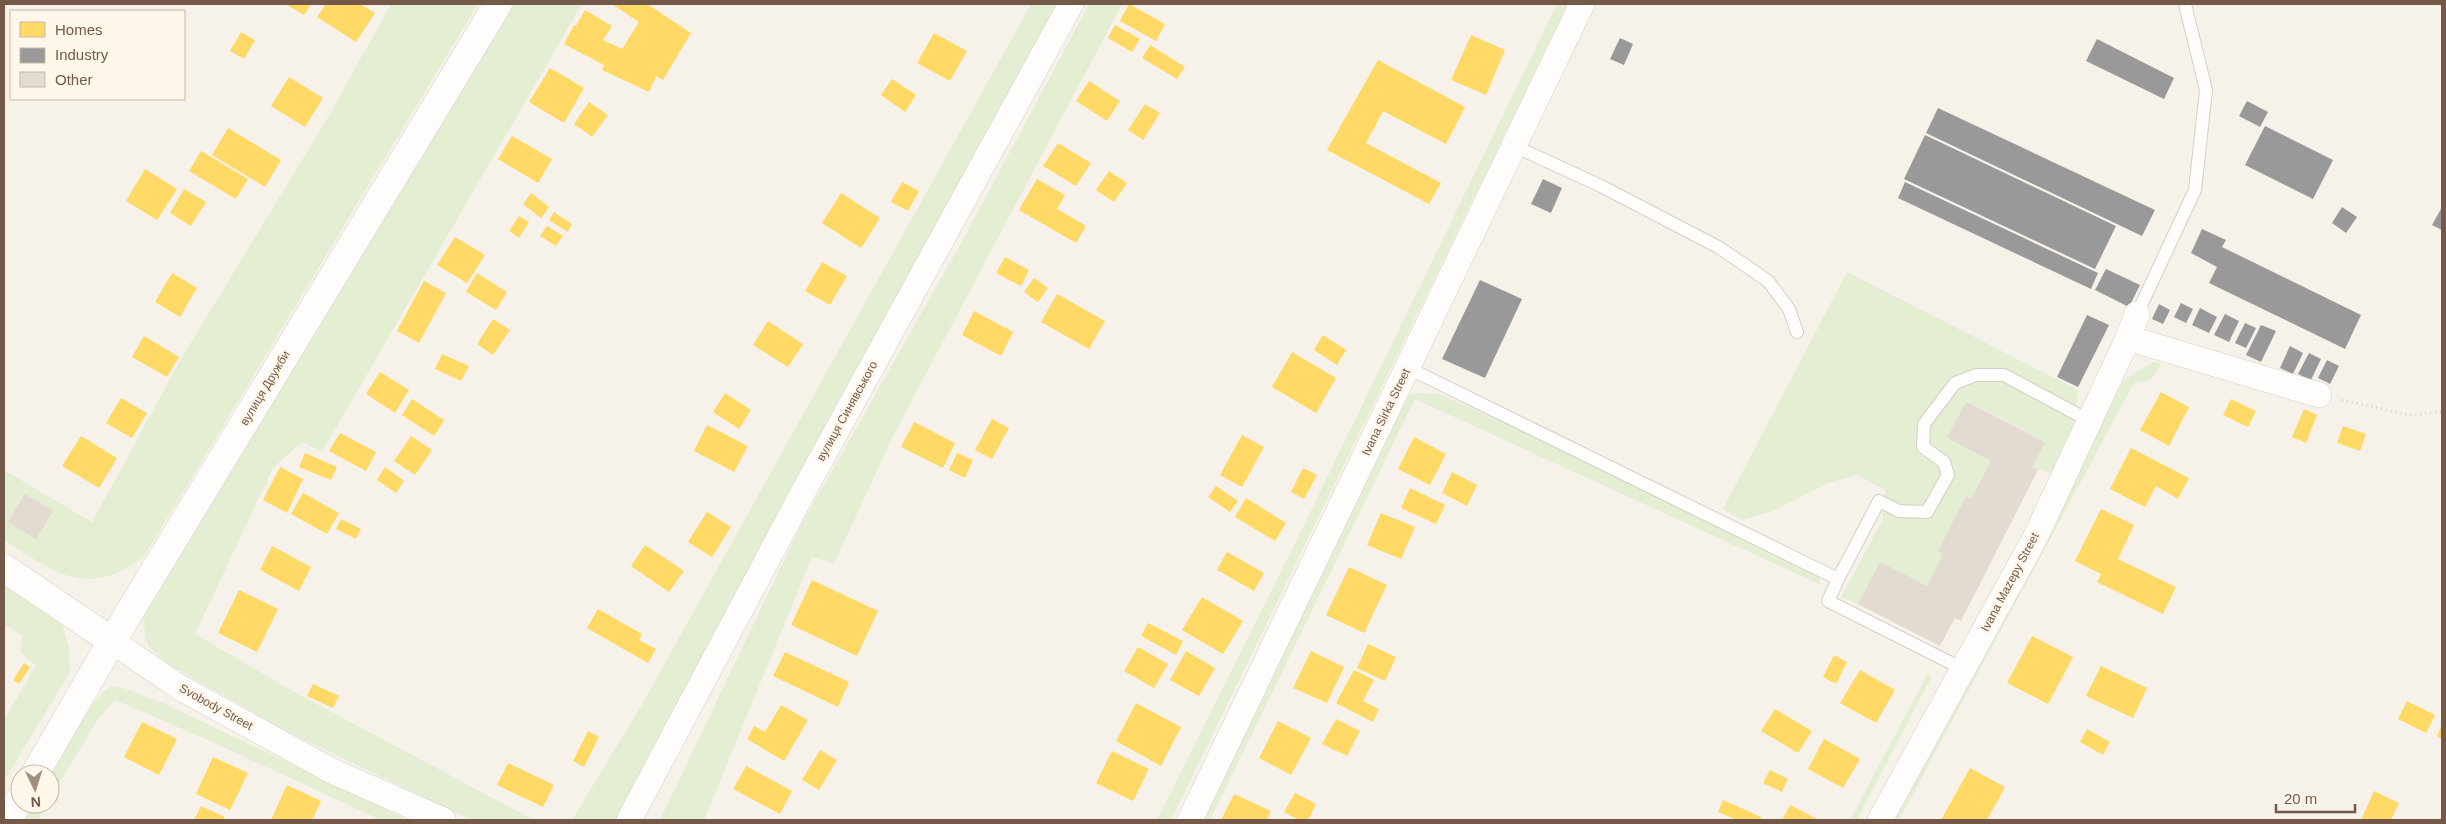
<svg xmlns="http://www.w3.org/2000/svg" width="2446" height="824" viewBox="0 0 2446 824" font-family="Helvetica,sans-serif">
<style>
.green{fill:#e3eed3}
.homes{fill:#ffd966}
.industry{fill:#999}
.building{fill:#e3dad1}
.lines{fill:none;stroke-linecap:round;stroke-linejoin:round}
.service-casing{stroke:#d5cec6;stroke-width:14}
.minor-casing{stroke:#d5cec6;stroke-width:26}
.tertiary-casing{stroke:#d5cec6;stroke-width:29}
.path{stroke:#dad2cc;stroke-width:3;stroke-dasharray:1 4;stroke-linecap:butt}
.service{stroke:#fefdfc;stroke-width:12}
.minor{stroke:#fefdfc;stroke-width:25}
.tertiary{stroke:#fefdfc;stroke-width:28}
.labels{text-anchor:middle;dominant-baseline:central;stroke-width:5;stroke-linejoin:round;paint-order:stroke}
.street-label{font-size:12px;fill:#755948;stroke:#fff7ea}
</style>
<rect width="100%" height="100%" fill="#f7f2e9"/>
<g class="green">
<path d="M391,4H478L145,555C89,601 56,573 4,540V470L92,522L181,359L324,124Z"/>
<polygon points="509,4 582,4 322,452 302,442 273,468 195,634 298,694 534,820 471,820 284,730 170,665 149,647 145,637 144,622 147,609 159,588"/>
<polygon points="1031,4 1062,4 624,806 615,820 572,820 640,708"/>
<polygon points="1089,4 1122,4 892,438 834,564 812,557 704,820 660,820 799,529 959,247"/>
<polygon points="1557,4 1568,4 1171,820 1157,820 1303,527"/>
<polygon points="1847,272 2078,390 2072,433 2052,473 1991,461 1971,499 1966,497 1938,551 1943,554 1927,586 1880,563 1858,604 1841,597 1882,521 1885,490 1857,475 1828,483 1773,511 1742,520 1723,509"/>
<polygon points="2153,362 2162,363 2151,380 2134,383 1899,820 1888,820 2124,380"/>
<polygon points="1415,393 1439,394 1543,440 1818,577 1821,585 1415,399 1210,820 1202,820 1408,396"/>
<polygon points="4,572 51,606 63,627 69,648 70,672 4,781 4,720 36,666 20,652 23,636 4,624"/>
<polygon points="1928,673 1931,678 1857,820 1850,820"/>
<path d="M110,686L126,689L165,704L408,820H381L208,740L115,700L99,718L50,798C50,791 49,782 50,775C53,757 95,697 110,686Z"/>
<polygon points="28,804 47,804 38,820 18,820"/>
</g>
<g class="homes">
<polygon points="285,4 311,4 304,15"/>
<polygon points="326,4 360,4 375,13 356,42 317,17"/>
<polygon points="612,4 647,4 691,33 663,80 656,76 649,92 602,70 607,58 604,65 564,44 574,25 576,26 585,10 612,26 603,40 622,49 639,22"/>
<polygon points="1129,4 1165,24 1156,41 1120,21"/>
<polygon points="1115,25 1140,39 1132,52 1108,38"/>
<polygon points="241,32 255,40 244,59 230,51"/>
<polygon points="934,33 967,51 950,81 917,63"/>
<polygon points="1471,35 1505,50 1486,95 1451,80"/>
<polygon points="1150,45 1185,67 1177,79 1142,58"/>
<polygon points="1378,60 1465,107 1446,144 1383,111 1366,143 1441,183 1429,204 1327,150"/>
<polygon points="550,68 584,88 564,123 529,102"/>
<polygon points="289,77 323,98 305,127 271,106"/>
<polygon points="892,79 916,95 905,112 881,95"/>
<polygon points="1089,81 1120,101 1107,121 1076,101"/>
<polygon points="589,102 608,115 592,137 574,124"/>
<polygon points="1145,104 1160,113 1143,140 1128,130"/>
<polygon points="228,128 281,160 265,187 212,155"/>
<polygon points="512,136 552,159 538,183 498,159"/>
<polygon points="1058,143 1091,163 1076,186 1043,166"/>
<polygon points="201,151 248,179 236,199 189,171"/>
<polygon points="145,169 177,189 157,220 126,201"/>
<polygon points="1109,171 1127,183 1114,202 1096,190"/>
<polygon points="1037,179 1065,195 1057,209 1086,226 1076,243 1019,210"/>
<polygon points="902,182 919,191 908,211 891,202"/>
<polygon points="184,189 206,202 191,226 170,213"/>
<polygon points="531,193 549,207 541,218 523,204"/>
<polygon points="841,193 880,218 861,248 822,223"/>
<polygon points="554,212 572,224 568,232 549,220"/>
<polygon points="519,216 529,222 519,238 509,231"/>
<polygon points="547,226 563,236 556,246 540,236"/>
<polygon points="455,237 485,255 467,283 437,265"/>
<polygon points="1005,257 1029,270 1021,286 996,273"/>
<polygon points="822,262 847,276 830,305 805,291"/>
<polygon points="172,273 197,288 180,317 155,302"/>
<polygon points="477,273 507,292 496,310 466,292"/>
<polygon points="1034,278 1048,288 1038,302 1024,292"/>
<polygon points="424,281 446,293 419,343 397,331"/>
<polygon points="1057,294 1105,321 1089,349 1041,322"/>
<polygon points="974,311 1013,332 1001,356 962,335"/>
<polygon points="493,319 510,330 493,355 477,344"/>
<polygon points="768,321 803,344 788,367 753,345"/>
<polygon points="1323,335 1346,350 1337,365 1314,350"/>
<polygon points="144,336 179,357 167,377 132,357"/>
<polygon points="1292,352 1336,378 1316,413 1272,387"/>
<polygon points="442,354 469,366 461,381 435,369"/>
<polygon points="380,372 409,390 395,413 366,394"/>
<polygon points="2161,392 2189,407 2169,446 2140,430"/>
<polygon points="725,393 751,410 739,429 713,412"/>
<polygon points="121,398 147,413 132,438 106,423"/>
<polygon points="412,399 444,420 434,436 402,415"/>
<polygon points="2231,399 2256,411 2248,427 2223,415"/>
<polygon points="2304,409 2317,415 2306,443 2292,437"/>
<polygon points="992,419 1009,428 992,459 975,450"/>
<polygon points="914,422 955,443 943,468 901,447"/>
<polygon points="707,425 748,446 734,472 694,451"/>
<polygon points="2343,426 2366,434 2360,451 2337,443"/>
<polygon points="340,433 376,452 366,471 329,451"/>
<polygon points="1242,435 1264,447 1242,487 1220,475"/>
<polygon points="81,436 117,458 99,488 62,466"/>
<polygon points="411,436 432,450 415,475 394,461"/>
<polygon points="1414,437 1446,454 1430,485 1398,469"/>
<polygon points="2131,448 2189,478 2178,499 2156,486 2145,507 2110,489"/>
<polygon points="305,453 337,467 331,480 299,467"/>
<polygon points="957,453 973,460 965,478 949,470"/>
<polygon points="280,467 303,479 287,513 263,500"/>
<polygon points="385,467 404,481 396,493 377,480"/>
<polygon points="1303,468 1317,475 1304,499 1291,492"/>
<polygon points="1452,472 1477,485 1467,506 1442,493"/>
<polygon points="1216,486 1238,501 1230,512 1208,497"/>
<polygon points="1410,488 1445,505 1436,524 1401,508"/>
<polygon points="303,493 339,513 327,534 291,514"/>
<polygon points="1246,498 1286,523 1275,541 1235,517"/>
<polygon points="2101,509 2134,525 2118,559 2176,587 2163,614 2097,582 2101,574 2075,561"/>
<polygon points="707,512 731,527 712,557 688,542"/>
<polygon points="1381,513 1415,527 1401,559 1367,545"/>
<polygon points="341,519 361,529 356,539 336,529"/>
<polygon points="645,545 684,571 669,592 631,566"/>
<polygon points="272,546 311,567 299,591 260,570"/>
<polygon points="1227,552 1264,573 1254,591 1217,570"/>
<polygon points="1349,567 1387,585 1364,633 1326,615"/>
<polygon points="812,580 878,611 857,656 791,625"/>
<polygon points="239,590 278,609 257,652 218,633"/>
<polygon points="1202,597 1243,621 1223,654 1182,630"/>
<polygon points="598,609 642,634 639,640 656,649 648,663 587,628"/>
<polygon points="1148,623 1183,641 1176,655 1141,636"/>
<polygon points="2032,636 2073,657 2048,704 2007,683"/>
<polygon points="1368,644 1396,657 1385,681 1357,668"/>
<polygon points="1138,647 1168,664 1154,688 1124,671"/>
<polygon points="1186,651 1215,668 1199,696 1170,680"/>
<polygon points="1311,651 1344,667 1327,703 1293,688"/>
<polygon points="785,652 849,682 838,707 773,676"/>
<polygon points="1834,655 1847,662 1836,684 1823,677"/>
<polygon points="24,663 30,667 19,684 13,680"/>
<polygon points="2101,666 2147,688 2133,718 2086,696"/>
<polygon points="1354,670 1374,680 1363,701 1379,709 1373,722 1336,703"/>
<polygon points="1860,670 1895,690 1876,723 1840,703"/>
<polygon points="313,684 339,696 333,708 307,696"/>
<polygon points="2407,701 2435,715 2426,733 2398,719"/>
<polygon points="1136,703 1181,727 1161,766 1116,741"/>
<polygon points="781,705 808,720 784,761 747,739 754,726 765,732"/>
<polygon points="1775,709 1812,731 1798,753 1761,731"/>
<polygon points="1336,719 1360,731 1347,756 1322,744"/>
<polygon points="1278,721 1311,738 1291,775 1259,758"/>
<polygon points="142,722 177,739 159,775 124,757"/>
<polygon points="2442,725 2442,739 2437,736"/>
<polygon points="2087,729 2110,742 2103,755 2080,742"/>
<polygon points="588,731 599,737 584,767 573,761"/>
<polygon points="1824,739 1860,759 1843,788 1808,769"/>
<polygon points="820,750 837,760 819,790 802,780"/>
<polygon points="1112,751 1149,769 1133,801 1096,783"/>
<polygon points="213,757 248,773 230,810 196,794"/>
<polygon points="508,763 554,785 543,807 497,785"/>
<polygon points="746,766 792,791 780,814 733,789"/>
<polygon points="1970,768 2005,787 1987,820 1941,820"/>
<polygon points="1770,770 1788,779 1782,792 1763,783"/>
<polygon points="287,785 321,801 312,820 271,820"/>
<polygon points="2374,791 2399,803 2391,820 2361,820"/>
<polygon points="1295,793 1316,804 1308,820 1299,820 1284,812"/>
<polygon points="1234,794 1271,811 1267,820 1221,820"/>
<polygon points="1723,800 1761,817 1760,820 1737,820 1718,812"/>
<polygon points="1790,805 1819,820 1782,820"/>
<polygon points="201,806 225,817 223,820 194,820"/>
</g>
<g class="industry">
<polygon points="1620,38 1633,44 1624,65 1610,59"/>
<polygon points="2097,39 2174,78 2164,99 2086,61"/>
<polygon points="2247,101 2268,112 2260,127 2239,116"/>
<polygon points="1938,108 2155,210 2142,236 1926,133"/>
<polygon points="2265,126 2333,160 2313,199 2245,165"/>
<polygon points="1925,135 2116,226 2095,269 1904,179"/>
<polygon points="1543,179 1562,188 1551,213 1531,204"/>
<polygon points="1905,182 2098,273 2091,289 1898,198"/>
<polygon points="2342,207 2357,217 2346,233 2332,223"/>
<polygon points="2442,207 2442,230 2432,225"/>
<polygon points="2202,229 2226,240 2222,247 2361,315 2345,349 2209,283 2217,267 2191,253"/>
<polygon points="2106,269 2140,285 2129,307 2095,290"/>
<polygon points="1480,280 1522,299 1485,378 1442,359"/>
<polygon points="2181,303 2193,309 2186,323 2174,317"/>
<polygon points="2159,304 2170,310 2163,324 2152,319"/>
<polygon points="2200,308 2217,317 2209,333 2192,325"/>
<polygon points="2225,314 2239,321 2229,342 2214,335"/>
<polygon points="2087,315 2109,325 2078,387 2057,377"/>
<polygon points="2245,323 2256,328 2246,348 2235,343"/>
<polygon points="2261,325 2276,331 2261,362 2246,355"/>
<polygon points="2290,346 2303,353 2293,374 2280,368"/>
<polygon points="2309,353 2321,359 2311,380 2298,374"/>
<polygon points="2327,360 2339,366 2330,384 2318,378"/>
</g>
<g class="building">
<polygon points="1966,402 2045,442 2032,467 2038,470 1961,621 1955,618 1940,646 1858,604 1880,562 1927,586 1943,554 1938,551 1966,496 1971,499 1991,461 1947,438"/>
<polygon points="25,494 53,511 36,539 8,522"/>
</g>
<g class="lines">
<g class="service-casing">
<g id="service">
<polyline points="1514,146 1601,186 1720,248 1768,281 1789,309 1797,332"/>
<polyline points="2137,314 2195,190 2206,90 2185,4"/>
<polyline points="1408,368 1838,579 1828,601 1963,669"/>
<polyline points="1838,579 1879,501 1899,511 1927,512 1948,475 1944,462 1923,447 1924,424 1955,383 1976,375 2004,375 2088,420"/>
</g>
</g>
<g class="minor-casing">
<g id="minor">
<polyline points="2128,338 2319,395"/>
<polyline points="112,641 179,687 332,771 443,820"/>
<polyline points="629,820 808,483 1071,4"/>
<polyline points="1190,820 1582,4"/>
<polyline points="1880,820 2035,538 2128,338 2137,314"/>
</g>
</g>
<g class="tertiary-casing">
<g id="tertiary">
<polyline points="4,568 112,641"/>
<polyline points="35,774 112,641 498,4"/>
<polyline points="8,820 20,799"/>
</g>
</g>
<polyline class="path" points="2342,400 2409,415 2442,412"/>
<use href="#service" class="service"/>
<use href="#minor" class="minor"/>
<use href="#tertiary" class="tertiary"/>
</g>
<g class="labels">
<g class="street-label">
<text transform="translate(265 388) rotate(-59)">вулиця Дружби</text>
<text transform="translate(847 411) rotate(-61)">вулиця Синявського</text>
<text transform="translate(1386 412) rotate(-64)">Ivana Sirka Street</text>
<text transform="translate(2010 582) rotate(-62)">Ivana Mazepy Street</text>
<text transform="translate(216 707) rotate(29)">Svobody Street</text>
</g>
</g>
<rect width="2446" height="824" fill="none" stroke="#755948" stroke-width="10"/>
<rect x="10" y="10" width="175" height="90" fill="#fff7ea" stroke="#c8b8a9"/>
<rect x="20" y="22" width="25" height="15" fill="#ffd966" stroke="#c8b8a9"/>
<text x="55" y="35" font-size="15" fill="#755948">Homes</text>
<rect x="20" y="48" width="25" height="15" fill="#999999" stroke="#c8b8a9"/>
<text x="55" y="60" font-size="15" fill="#755948">Industry</text>
<rect x="20" y="72" width="25" height="15" fill="#e3dad1" stroke="#c8b8a9"/>
<text x="55" y="85" font-size="15" fill="#755948">Other</text>
<g transform="translate(35 789) rotate(176)"><circle r="24" fill="#fff7ea" stroke="#c8b8a9"/>
<path d="M0-4L9 19L0 12L-9 19Z" fill="#a28f80"/>
<text y="-8" font-size="14" font-weight="bold" text-anchor="middle" fill="#755948">N</text>
</g>
<path d="M2276 804v8h79v-8" fill="none" stroke="#755948" stroke-width="2.5"/>
<text x="2284" y="804" font-size="15" fill="#755948" stroke="#fff7ea" stroke-width="4" paint-order="stroke">20 m</text>
</svg>
